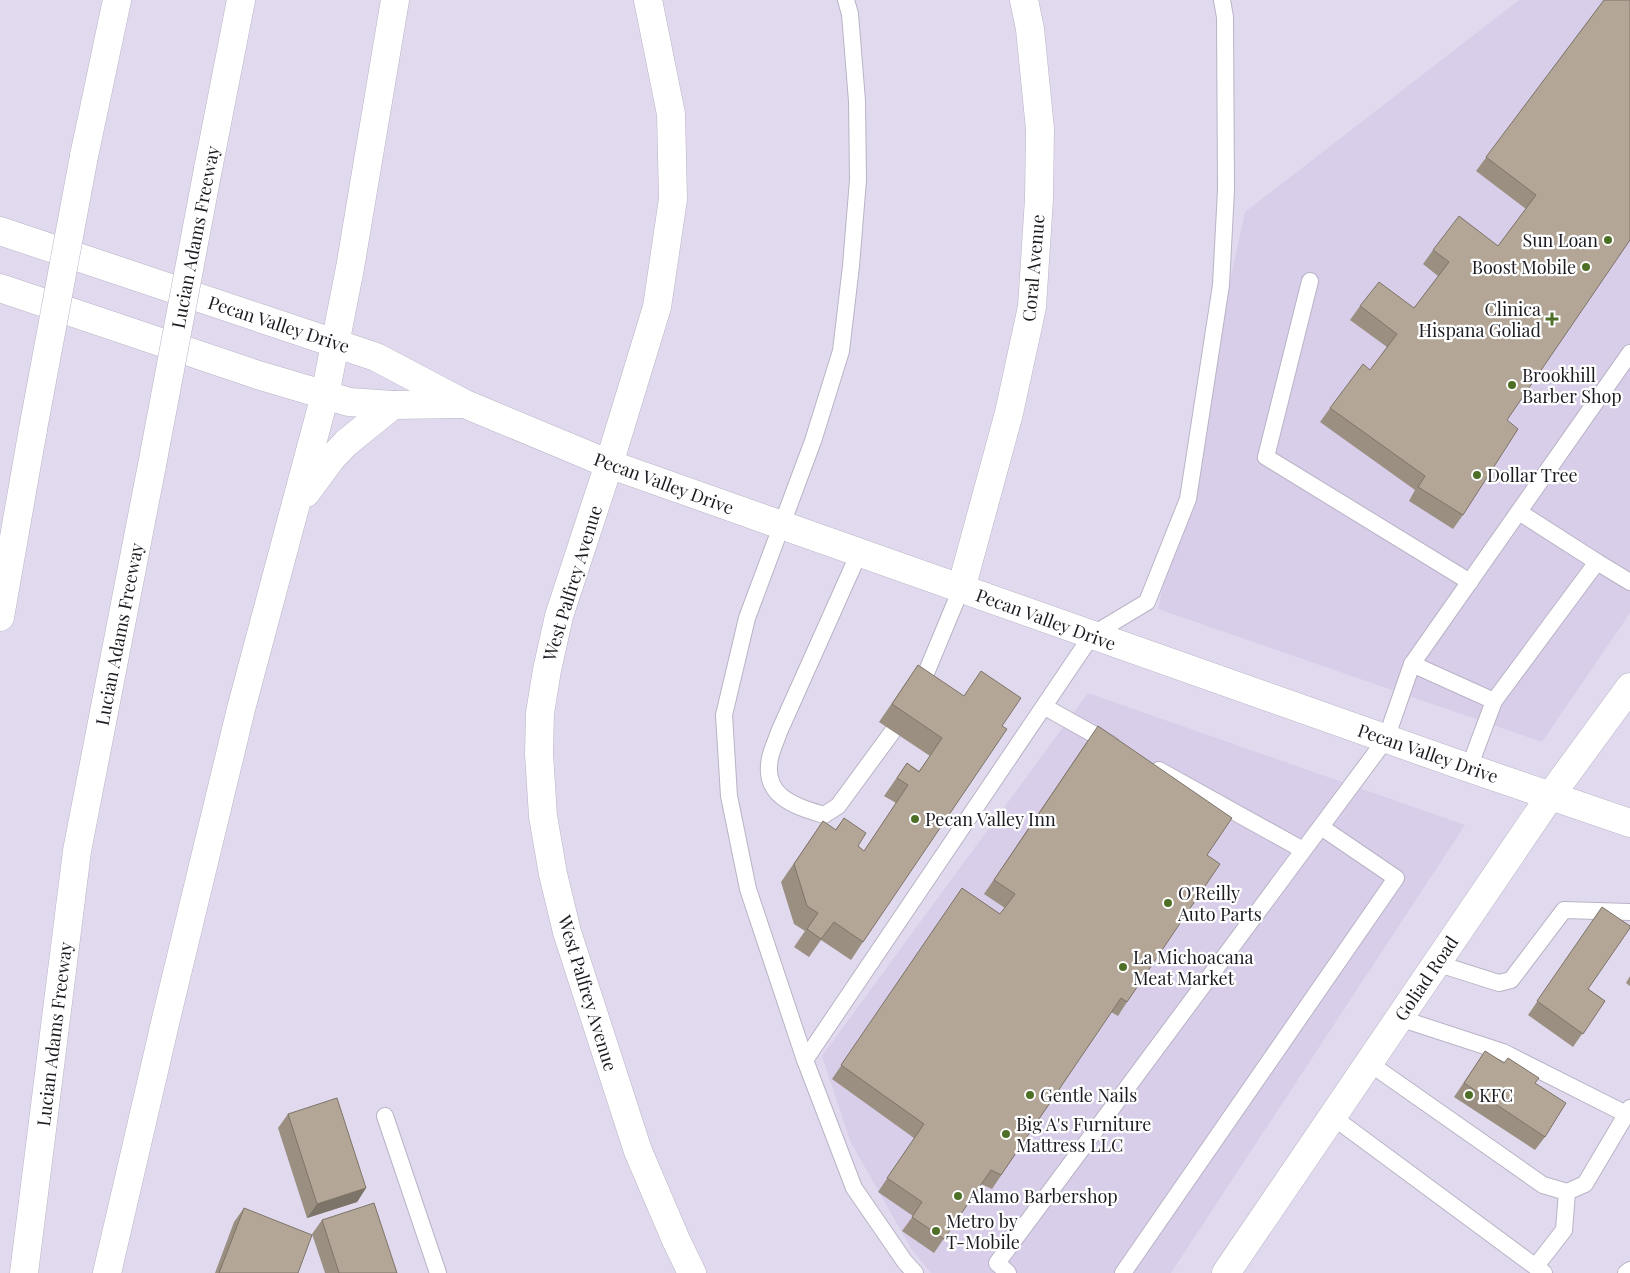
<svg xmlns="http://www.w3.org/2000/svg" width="1630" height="1273" viewBox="0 0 1630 1273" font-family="'Playfair Display',serif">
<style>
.built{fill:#d8cee9}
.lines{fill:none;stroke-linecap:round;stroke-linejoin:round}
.lane-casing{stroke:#b9b3c6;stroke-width:18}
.street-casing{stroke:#b9b3c6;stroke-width:29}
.secondary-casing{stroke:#b9b3c6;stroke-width:29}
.highway-casing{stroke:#b9b3c6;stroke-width:29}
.lane{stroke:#fff;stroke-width:16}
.street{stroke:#fff;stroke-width:28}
.secondary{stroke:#fff;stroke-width:28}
.highway{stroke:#fff;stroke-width:28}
.highway-bridge-casing{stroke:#b9b3c6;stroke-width:29;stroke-linecap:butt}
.highway-bridge{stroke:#fff;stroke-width:28}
.wall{fill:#9a8f81}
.shaded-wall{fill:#7d7469}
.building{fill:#b3a696;stroke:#7d7469}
.poi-dot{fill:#4d6f26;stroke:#fff;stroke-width:2}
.labels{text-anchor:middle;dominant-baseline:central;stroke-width:4.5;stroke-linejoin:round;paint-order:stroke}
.street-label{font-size:18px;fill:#1d1a21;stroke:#fff}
.poi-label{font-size:18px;fill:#1d1a21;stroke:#fff;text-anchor:start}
</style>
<rect width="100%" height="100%" fill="#e1daee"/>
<g class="built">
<polygon points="1519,0 1630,0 1630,613 1542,742 1158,609 1245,212"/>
<polygon points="1088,693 1465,825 1171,1273 931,1273 912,1250 850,1141 822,1056"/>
</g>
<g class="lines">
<g class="lane-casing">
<g id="lane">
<polyline points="846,0 850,14 857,101 858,180 851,266 841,351 813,441 747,618 724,715 729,796 748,889 805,1060 854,1188 905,1262 915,1273"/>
<polyline points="1310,281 1266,457 1470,582"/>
<polyline points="1519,512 1597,562"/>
<path d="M859,553L779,732C776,741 772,749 770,758C762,797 795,806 824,815L838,806L893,731"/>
<polyline points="1412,664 1630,353"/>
<polyline points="919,690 961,589"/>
<polyline points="1494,701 1597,562 1630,582"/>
<polyline points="1045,707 1111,744"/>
<polyline points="1159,770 1303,850"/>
<polyline points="1436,963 1499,983 1511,980 1564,910 1630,912"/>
<polyline points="1399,1018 1503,1052 1626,1114"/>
<polyline points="805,1060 1092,635 1147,602 1188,499 1221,285 1226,190 1225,17 1222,0"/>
<polyline points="1369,1063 1543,1185 1567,1192 1585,1184 1630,1108"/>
<polyline points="385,1116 438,1273"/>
<polyline points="1333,1117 1544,1273"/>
<polyline points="1536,1266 1564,1230 1567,1192"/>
<polyline points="1008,1273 997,1263 1386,739 1412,664 1494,701 1469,768"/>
<polyline points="1123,1273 1396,878 1321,827"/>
<polyline points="1626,1273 1630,1270"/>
</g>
</g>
<g class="street-casing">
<g id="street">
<polyline points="648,0 671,114 673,199 657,307 609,464 559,616 547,670 540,713 539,754 543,816 553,874 567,932 638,1151 676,1240 692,1273"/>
<polyline points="961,589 1009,413 1032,307 1039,199 1040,129 1030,29 1024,0"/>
</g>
</g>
<g class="secondary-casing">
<g id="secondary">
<polyline points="0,231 376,357 465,404 609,464 1469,768 1630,823"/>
<polyline points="0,288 258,375 349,402 393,405 463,404"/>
<polyline points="1226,1273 1551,795 1630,687"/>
</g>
</g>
<g class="highway-casing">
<g id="highway">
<polyline points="84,156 117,0"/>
<polyline points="208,169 241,0"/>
<polyline points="306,493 331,459 346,443 393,405"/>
<polyline points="0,617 33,429"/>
<polyline points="24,1273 77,851 152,465"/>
<polyline points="107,1273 166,1019 241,709 325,395 350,268 395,0"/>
</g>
</g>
<use href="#lane" class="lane"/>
<use href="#street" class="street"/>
<use href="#secondary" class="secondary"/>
<use href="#highway" class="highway"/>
<g class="highway-bridge-casing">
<g id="highway-bridge">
<polyline points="33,429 84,156"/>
<polyline points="152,465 208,169"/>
</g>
</g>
<use href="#highway-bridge" class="highway-bridge"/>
</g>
<g class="wall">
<polygon points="1604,0 1507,420 1463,515 1453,529 1409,501 1415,490 1320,422 1330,408 1370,370 1387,347 1350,320 1360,306 1414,308 1438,276 1423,264 1433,250 1498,246 1526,209 1476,171"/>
<polygon points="918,665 1002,726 863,942 851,960 821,940 809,957 794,947 805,931 794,924 781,882 823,821 835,830 844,818 858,846 864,851 896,803 884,796 907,763 919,771 930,756 879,722"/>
<polygon points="1088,740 1207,855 1127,1002 1118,1016 1111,1012 992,1189 981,1184 934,1253 902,1231 913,1216 878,1192 914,1138 832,1079 962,888 1000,914 1005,908 984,894"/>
<polygon points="1602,907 1588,989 1605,1001 1573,1047 1528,1015"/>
<polygon points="1630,976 1630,986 1626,983"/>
<polygon points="1485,1051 1535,1083 1545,1137 1535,1150 1454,1097"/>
<polygon points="288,1114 366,1188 357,1202 307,1218 278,1128"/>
<polygon points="244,1208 298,1273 215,1273 234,1222"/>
<polygon points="322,1220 397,1273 325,1273 312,1234"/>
</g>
<polygon class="shaded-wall" points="366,1188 357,1202 307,1218 317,1204"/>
<g class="building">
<polygon points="1604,0 1630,0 1630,240 1507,420 1518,429 1463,515 1418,487 1425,476 1330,408 1363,364 1370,370 1397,334 1360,306 1379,282 1414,308 1449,262 1433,250 1459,216 1498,246 1536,195 1486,157"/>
<polygon points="918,665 964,696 981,671 1021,698 1002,726 1007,729 863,942 834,922 821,939 807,929 818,913 807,906 794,864 823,821 836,830 844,818 866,833 858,846 864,851 908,785 897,778 907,763 919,772 942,738 892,704"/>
<polygon points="1098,726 1232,818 1207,855 1220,864 1127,1002 1121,998 1001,1175 991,1170 944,1239 912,1217 922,1202 887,1178 924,1124 841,1065 962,888 1000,914 1015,894 994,880"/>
<polygon points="1602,907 1630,926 1630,928 1588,989 1605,1001 1583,1034 1537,1001"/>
<polygon points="1485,1051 1504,1063 1508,1058 1539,1078 1535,1083 1566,1103 1545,1137 1464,1083"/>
<polygon points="337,1098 366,1188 317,1204 288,1114"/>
<polygon points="374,1203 397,1273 339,1273 322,1220"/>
<polygon points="244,1208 312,1235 298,1273 219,1273"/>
</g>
<g class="poi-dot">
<circle cx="1608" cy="240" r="5"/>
<circle cx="1586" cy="267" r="5"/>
<path d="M1549.5 311.5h5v5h5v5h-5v5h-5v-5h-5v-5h5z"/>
<circle cx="1512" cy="385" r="5"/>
<circle cx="1477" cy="475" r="5"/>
<circle cx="915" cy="819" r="5"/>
<circle cx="1168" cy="903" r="5"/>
<circle cx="1123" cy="967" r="5"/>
<circle cx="1030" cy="1095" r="5"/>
<circle cx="1469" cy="1095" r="5"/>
<circle cx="1006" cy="1134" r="5"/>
<circle cx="958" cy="1196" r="5"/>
<circle cx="936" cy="1231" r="5"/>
</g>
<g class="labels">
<g class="street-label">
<text transform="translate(195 237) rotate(-79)">Lucian Adams Freeway</text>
<text transform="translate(1033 268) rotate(-85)">Coral Avenue</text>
<text transform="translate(279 324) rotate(18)">Pecan Valley Drive</text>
<text transform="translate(664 483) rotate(20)">Pecan Valley Drive</text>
<text transform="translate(572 583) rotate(-73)">West Palfrey Avenue</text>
<text transform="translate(1046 619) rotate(20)">Pecan Valley Drive</text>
<text transform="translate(119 634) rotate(-79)">Lucian Adams Freeway</text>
<text transform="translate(1428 753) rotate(19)">Pecan Valley Drive</text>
<text transform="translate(1426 978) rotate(-56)">Goliad Road</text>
<text transform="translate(588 993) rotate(73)">West Palfrey Avenue</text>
<text transform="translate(54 1034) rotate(-83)">Lucian Adams Freeway</text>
</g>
<g class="poi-label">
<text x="1598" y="240" text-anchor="end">Sun Loan</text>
<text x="1576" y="267" text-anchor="end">Boost Mobile</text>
<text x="1541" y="309" text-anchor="end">Clinica<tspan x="1541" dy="21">Hispana Goliad</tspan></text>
<text x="1522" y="375">Brookhill<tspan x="1522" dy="21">Barber Shop</tspan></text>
<text x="1487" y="475">Dollar Tree</text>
<text x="925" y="819">Pecan Valley Inn</text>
<text x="1178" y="893">O'Reilly<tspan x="1178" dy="21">Auto Parts</tspan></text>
<text x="1133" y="957">La Michoacana<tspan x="1133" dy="21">Meat Market</tspan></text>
<text x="1040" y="1095">Gentle Nails</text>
<text x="1479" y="1095">KFC</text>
<text x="1016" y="1124">Big A's Furniture<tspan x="1016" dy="21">Mattress LLC</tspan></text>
<text x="968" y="1196">Alamo Barbershop</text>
<text x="946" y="1221">Metro by<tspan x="946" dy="21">T-Mobile</tspan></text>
</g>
</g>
</svg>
